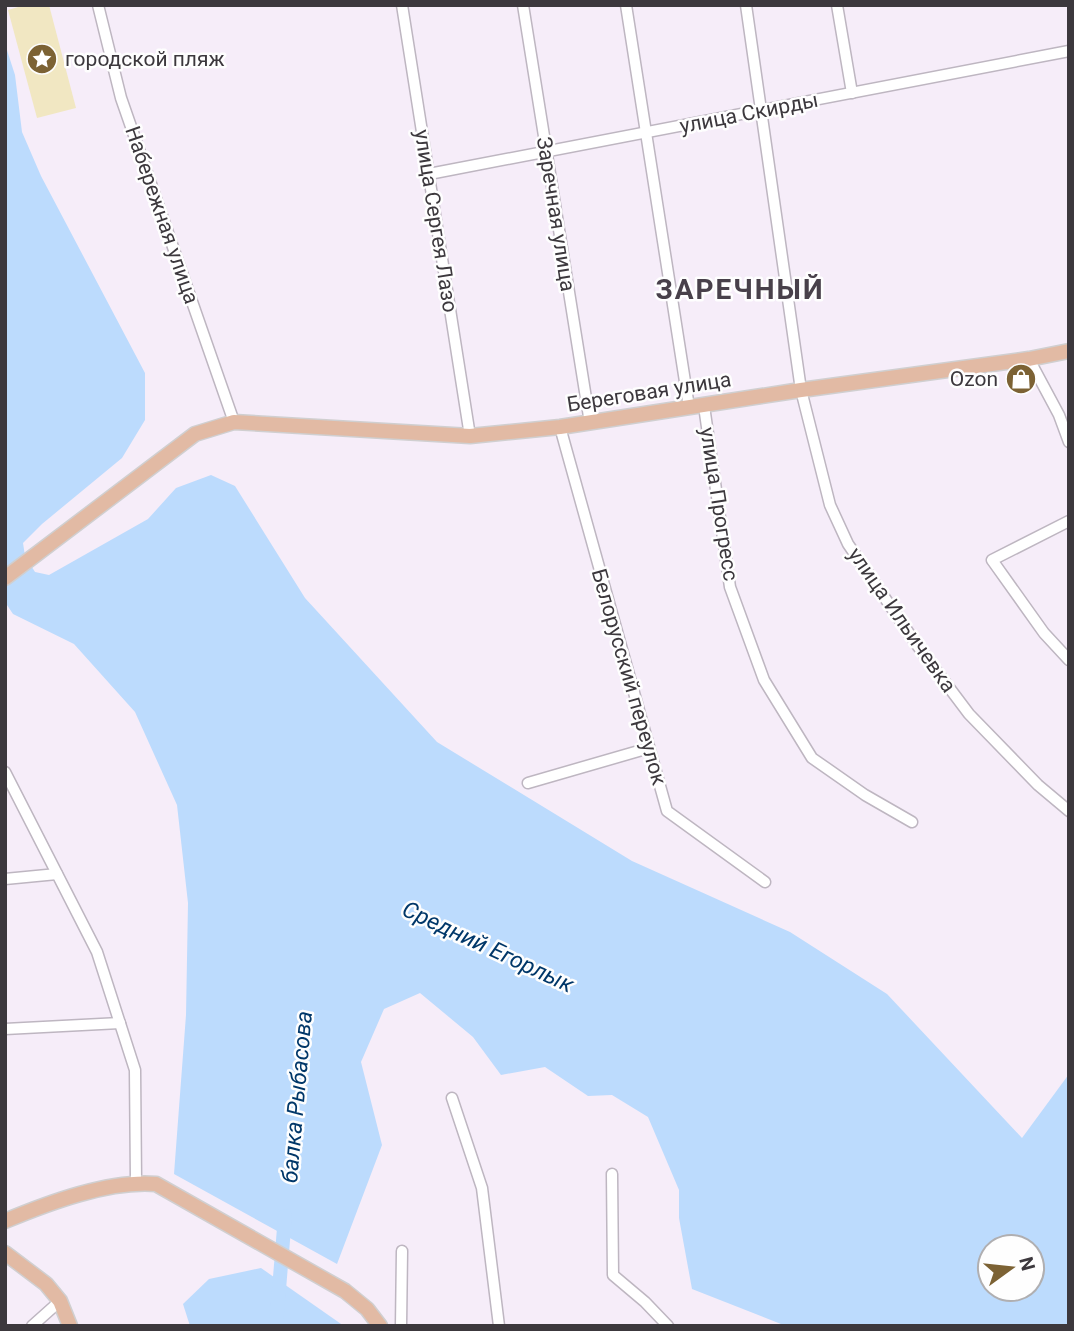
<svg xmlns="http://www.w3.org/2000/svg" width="1074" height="1331" viewBox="0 0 1074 1331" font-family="Roboto,sans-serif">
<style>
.sand{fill:#f1e7c2}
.water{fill:#bcdbfd;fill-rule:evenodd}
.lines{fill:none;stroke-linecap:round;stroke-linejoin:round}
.river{stroke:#bcdbfd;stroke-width:14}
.minor-casing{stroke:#beb6c1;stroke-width:13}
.major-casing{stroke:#d0cfd0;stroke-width:17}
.minor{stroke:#fff;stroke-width:10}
.major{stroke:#e2baa4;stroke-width:14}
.labels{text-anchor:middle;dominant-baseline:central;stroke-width:5;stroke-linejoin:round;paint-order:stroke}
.poi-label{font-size:21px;fill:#3c383d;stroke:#fefefe;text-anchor:start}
.street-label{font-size:21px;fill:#3c383d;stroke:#fefefe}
.water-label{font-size:23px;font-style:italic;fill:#003769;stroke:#fefefe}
.district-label{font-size:28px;font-weight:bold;letter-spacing:2px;fill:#48404a;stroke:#fefefe}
</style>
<rect width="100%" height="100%" fill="#f6edf9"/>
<polygon class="sand" points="25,5 49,5 76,108 37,118 8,10"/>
<g class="water">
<path d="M5,44L15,75L22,132L41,176L145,373V420L122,458L42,524L23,543L25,556L35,572L49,575L148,519L176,488L211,475L235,486L305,598L437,742L632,861L790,932L887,994L1022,1138L1069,1074V1326H786L692,1289L679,1218V1190L648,1117L612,1095L588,1096L545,1067L501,1075L473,1037L420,993L384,1009L361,1062L382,1145L337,1264L174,1174L186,1015L188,903L177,805L135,712L74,644L13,614L5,602ZM990,1247H1032V1289H990Z"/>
<polygon points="261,1268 344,1326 190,1326 183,1304 209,1279"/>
</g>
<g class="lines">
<polyline class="river" points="276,1326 285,1216"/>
<g class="minor-casing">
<g id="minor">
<polyline points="98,5 121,98 234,422"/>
<polyline points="402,5 470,436"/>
<polyline points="523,5 590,423"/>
<polyline points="626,5 689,407"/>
<polyline points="746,5 801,390 830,505 848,544 917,645 969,714 1038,785 1069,811"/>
<polyline points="837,5 852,93"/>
<polyline points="429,174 1069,51"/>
<polyline points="1029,359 1059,415 1069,442"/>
<polyline points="704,406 730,587 764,680 812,758 865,795 912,822"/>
<polyline points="560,427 667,811 765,882"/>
<polyline points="1069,521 992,560 1044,633 1069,660"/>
<polyline points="5,772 97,952 135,1070 136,1182"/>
<polyline points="528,783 649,748"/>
<polyline points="5,879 57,874"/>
<polyline points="5,1029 120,1023"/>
<polyline points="452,1098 482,1188 499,1326"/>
<polyline points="612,1174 613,1275 645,1302 668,1326"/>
<polyline points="32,1326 60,1301"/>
<polyline points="401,1326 402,1251"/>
</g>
</g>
<g class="major-casing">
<g id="major">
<polyline points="5,578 195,434 234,422 470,436 560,427 801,390 1029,359 1069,351"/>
<path d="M5,1221C48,1203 109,1180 156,1184L345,1291L367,1309L380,1326"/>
<polyline points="5,1253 46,1284 60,1301 70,1326"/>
</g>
</g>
<use href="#minor" class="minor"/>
<use href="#major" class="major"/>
</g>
<defs>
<g id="sight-disc" transform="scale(1.575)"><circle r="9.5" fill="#7c6234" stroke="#fefefe"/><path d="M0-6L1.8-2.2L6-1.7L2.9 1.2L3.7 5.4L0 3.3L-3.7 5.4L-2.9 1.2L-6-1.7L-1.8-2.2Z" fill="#fff"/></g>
<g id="shop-disc" transform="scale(1.575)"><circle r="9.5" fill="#7c6234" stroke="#fefefe"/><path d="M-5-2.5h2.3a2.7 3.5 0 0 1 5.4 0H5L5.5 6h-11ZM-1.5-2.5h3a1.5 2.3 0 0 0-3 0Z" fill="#fff"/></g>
</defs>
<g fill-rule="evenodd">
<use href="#sight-disc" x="42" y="59"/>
<use href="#shop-disc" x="1021" y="379"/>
</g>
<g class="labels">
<g class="poi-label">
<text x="65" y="59">городской пляж</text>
<text x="998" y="379" text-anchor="end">Ozon</text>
</g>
<g class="street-label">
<text transform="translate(749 113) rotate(-11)">улица Скирды</text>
<text transform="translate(556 214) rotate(81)">Заречная улица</text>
<text transform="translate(162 215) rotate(71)">Набережная улица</text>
<text transform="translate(436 221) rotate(81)">улица Сергея Лазо</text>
<text transform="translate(649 392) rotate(-9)">Береговая улица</text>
<text transform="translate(719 504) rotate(81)">улица Прогресс</text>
<text transform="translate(902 620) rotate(55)">улица Ильичевка</text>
<text transform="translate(629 677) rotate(74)">Белорусский переулок</text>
</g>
<g class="water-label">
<text transform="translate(488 947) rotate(25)">Средний Егорлык</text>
<text transform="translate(297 1097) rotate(-85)">балка Рыбасова</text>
</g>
<g class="district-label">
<text x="740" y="289">ЗАРЕЧНЫЙ</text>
</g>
</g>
<rect width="1074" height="1331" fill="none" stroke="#3c383d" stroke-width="14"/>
<g transform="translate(1011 1268) rotate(75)"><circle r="33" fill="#fefefe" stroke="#b0afb1" stroke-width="2"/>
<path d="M0-5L12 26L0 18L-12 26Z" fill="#7c6234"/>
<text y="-10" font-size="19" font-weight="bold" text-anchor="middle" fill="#3c383d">N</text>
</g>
</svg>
